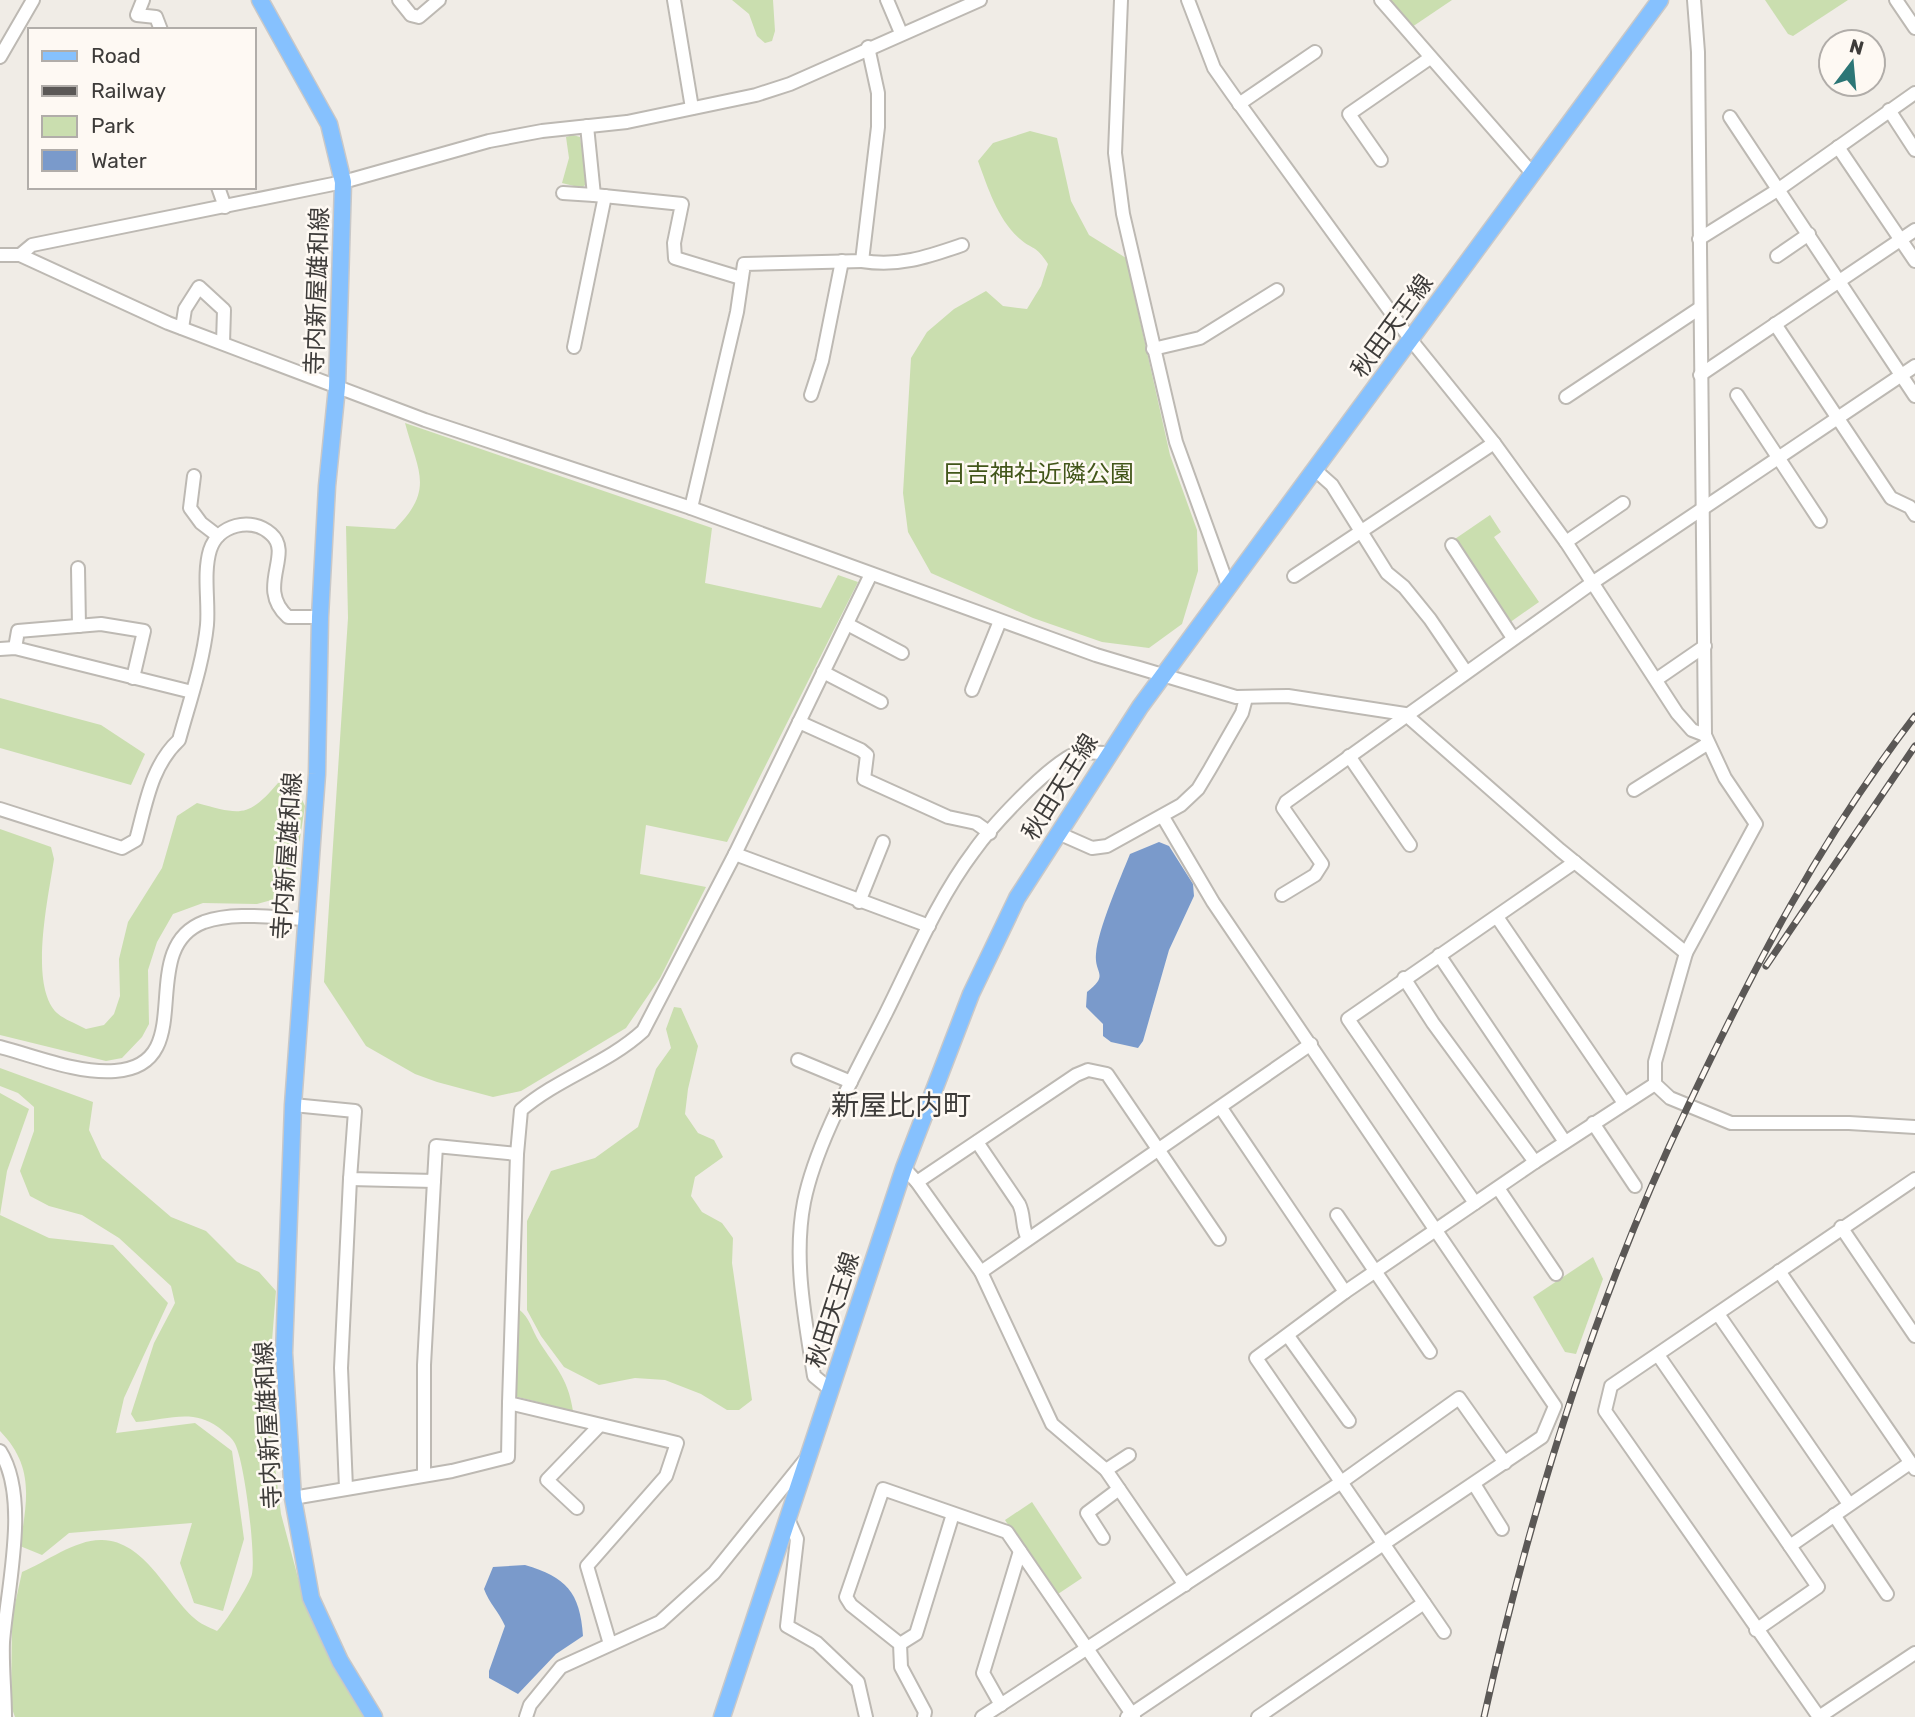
<svg xmlns="http://www.w3.org/2000/svg" width="1915" height="1717" viewBox="0 0 1915 1717" font-family="Rubik,'Noto Sans JP',sans-serif">
<style>
.green{fill:#cadeaf}
.water{fill:#7a9acb}
.lines{fill:none;stroke-linecap:round;stroke-linejoin:round}
.minor-casing{stroke:#bdb9b3;stroke-width:16}
.major-casing{stroke:#c9c8c8;stroke-width:19}
.minor{stroke:#fff;stroke-width:12}
.major{stroke:#86c1fe;stroke-width:16}
.rail-casing{stroke:#5b5856;stroke-width:7}
.rail{stroke:#fef9f3;stroke-width:4.5;stroke-dasharray:13;stroke-linecap:butt}
.labels{text-anchor:middle;dominant-baseline:central;stroke-width:5;stroke-linejoin:round;paint-order:stroke}
.street-label{font-size:24px;fill:#3e3c3a;stroke:#fef9f3}
.park-label{font-size:24px;fill:#42561a;stroke:#fef9f3}
.quarter-label{font-size:28px;fill:#3e3c3a;stroke:#fef9f3}
</style>
<rect width="100%" height="100%" fill="#f0ece6"/>
<g class="green">
<polygon points="732,0 773,0 775,31 772,41 765,43 757,36 749,14"/>
<polygon points="1387,0 1452,0 1412,27"/>
<polygon points="1765,0 1848,0 1793,36 1788,34"/>
<path d="M1030,131L1057,138L1071,201L1089,235L1126,258L1170,455L1197,530L1198,571L1182,624L1149,648L1102,642L1033,618L931,573L908,532L903,493L911,358L927,332L954,309L986,291L1003,306L1027,309L1041,286L1048,264C1035,244 1034,251 1020,239C998,220 988,188 978,161L993,143Z"/>
<polygon points="573,135 580,137 587,183 582,188 562,183 569,158 566,137"/>
<path d="M405,423L712,528L705,583L821,608L838,575L858,582L727,842L646,825L640,874L706,887L660,978L626,1028L521,1091L493,1097L437,1082L415,1074L366,1046L324,982L348,618L346,526L395,529C435,489 418,472 405,423Z"/>
<polygon points="1490,515 1501,532 1494,537 1539,602 1509,623 1452,541"/>
<polygon points="0,698 101,725 145,754 131,785 0,748"/>
<path d="M278,783H294L305,806L294,877L286,896L257,904L203,903L173,914L157,942L148,970L149,1024L142,1037L122,1058L106,1061L0,1035V829L51,847L54,859C49,895 28,985 57,1013C65,1020 77,1024 86,1029L104,1025L114,1014L120,996L119,959L128,922L162,868L177,816L197,803C241,815 248,818 278,783Z"/>
<polygon points="674,1007 681,1008 698,1046 688,1089 685,1114 698,1133 714,1140 723,1157 695,1177 691,1196 702,1212 722,1223 733,1238 732,1263 752,1400 739,1410 727,1410 701,1394 665,1380 635,1378 599,1385 564,1367 541,1336 527,1310 527,1221 551,1171 595,1158 638,1127 656,1069 671,1048 666,1029"/>
<path d="M0,1068L93,1102L89,1130L102,1158L171,1217L206,1231L237,1262L259,1272L276,1291L267,1403L281,1514L305,1604L367,1717H15L11,1706L12,1618L22,1572C46,1562 76,1539 102,1540C145,1541 166,1593 194,1618C200,1624 209,1627 217,1631C224,1625 250,1584 252,1574C256,1555 244,1456 234,1442C231,1437 223,1431 218,1427C192,1408 167,1420 136,1422L131,1414L154,1343L175,1303L171,1286L119,1238L82,1215L49,1206L30,1196L20,1171L34,1131V1107L18,1093L0,1086Z"/>
<path d="M0,1093L29,1109L7,1171L0,1215L49,1238L113,1245L168,1303L124,1398L116,1433L195,1423L232,1451L244,1539L223,1611L194,1603L180,1563L192,1523L69,1533L42,1555L20,1546C27,1500 35,1467 0,1431Z"/>
<polygon points="1593,1257 1603,1279 1576,1354 1565,1352 1533,1297"/>
<path d="M515,1307C528,1314 530,1325 537,1338C553,1365 568,1376 573,1411L514,1396Z"/>
<polygon points="1032,1502 1082,1578 1055,1596 1005,1520"/>
</g>
<g class="water">
<path d="M1159,842L1169,846L1193,884L1194,896L1169,950L1143,1041L1138,1048L1111,1042L1103,1036V1024L1086,1007L1087,992C1110,974 1094,974 1096,954C1098,929 1120,879 1130,854Z"/>
<path d="M525,1565C566,1577 580,1592 583,1636L556,1654L518,1694L489,1678V1671L505,1626C499,1612 489,1603 484,1589L493,1567Z"/>
</g>
<g class="lines">
<g class="minor-casing">
<g id="minor">
<polyline points="143,0 137,15 156,17 161,30"/>
<polyline points="399,0 411,15 419,17 439,0"/>
<polyline points="674,0 692,108"/>
<polyline points="887,0 901,33"/>
<polyline points="1121,0 1115,153 1123,214 1176,442 1228,586"/>
<polyline points="1188,0 1214,68 1233,95 1411,340 1494,443 1566,542 1677,713 1692,730 1705,735"/>
<polyline points="1381,0 1532,173"/>
<polyline points="1694,0 1698,52 1705,735 1725,778 1756,824 1686,953 1655,1062 1655,1084 1670,1098 1731,1123 1849,1123 1915,1127"/>
<polyline points="1896,0 1915,28"/>
<polyline points="0,57 33,0"/>
<polyline points="1239,104 1315,52"/>
<polyline points="1889,110 1915,150"/>
<polyline points="1730,117 1915,396"/>
<polyline points="587,126 594,195 682,204 674,243 675,258 741,278"/>
<polyline points="1838,147 1915,261"/>
<polyline points="1381,160 1349,114 1430,58"/>
<polyline points="218,187 225,207"/>
<polyline points="563,193 594,195"/>
<polyline points="1699,239 1779,189 1915,93"/>
<polyline points="0,255 20,255 168,323 425,420 691,508 1096,655 1236,697 1288,696 1405,714 1560,850 1686,953"/>
<polyline points="20,255 32,245 343,182 489,141 542,131 627,122 756,95 790,84 980,0"/>
<polyline points="1777,256 1809,234"/>
<path d="M862,261C899,267 927,257 962,245"/>
<polyline points="1775,324 1891,498 1910,507 1915,515"/>
<polyline points="182,328 185,309 199,287 224,310 223,343"/>
<polyline points="574,347 605,196"/>
<polyline points="1153,349 1200,338 1277,290"/>
<polyline points="1700,375 1915,230"/>
<polyline points="811,395 822,361 842,261"/>
<polyline points="1737,395 1820,521"/>
<polyline points="1566,397 1700,308"/>
<polyline points="1314,469 1332,485 1387,573 1404,587 1430,619 1466,672"/>
<polyline points="194,476 190,508 201,523 218,536"/>
<polyline points="691,508 737,312 744,264 862,261 878,127 878,93 868,47"/>
<polyline points="1566,542 1623,503"/>
<polyline points="1452,545 1513,638"/>
<polyline points="78,568 79,626"/>
<polyline points="1294,576 1494,443"/>
<polyline points="847,624 902,653"/>
<polyline points="15,648 18,631 101,624 144,631 133,678"/>
<polyline points="0,649 15,648 192,692"/>
<polyline points="823,672 881,702"/>
<polyline points="1657,679 1705,646"/>
<polyline points="972,690 1000,621"/>
<polyline points="799,722 861,750 867,755 864,779 948,817 976,823 990,833"/>
<polyline points="1349,756 1410,845"/>
<polyline points="1634,790 1707,744"/>
<path d="M0,809L122,848L136,840C146,804 151,766 179,740C189,703 203,664 207,625C209,602 203,573 210,550C218,525 251,516 271,534C294,554 255,588 288,617H320"/>
<polyline points="1058,833 1092,848 1107,846 1181,805 1198,789 1210,769 1242,713 1246,698"/>
<polyline points="735,854 929,926"/>
<polyline points="1282,895 1315,875 1322,864 1283,808 1286,802 1592,583 1915,366"/>
<polyline points="859,902 883,842"/>
<polyline points="1497,917 1624,1103"/>
<polyline points="1439,955 1565,1142"/>
<polyline points="1404,978 1433,1023 1535,1162"/>
<path d="M0,1047C35,1056 78,1074 115,1071C202,1065 133,949 204,922C235,911 274,918 306,919"/>
<polyline points="798,1060 851,1082"/>
<polyline points="293,1105 355,1111 350,1179 434,1181 436,1146 517,1154"/>
<polyline points="1221,1108 1345,1292"/>
<polyline points="1593,1123 1635,1186"/>
<path d="M977,1142L1019,1204C1025,1216 1021,1226 1028,1239"/>
<polyline points="904,1168 917,1182 981,1272 1052,1424 1106,1470 1185,1585"/>
<polyline points="1915,1179 1611,1386 1605,1411 1819,1717 1915,1653"/>
<polyline points="917,1182 1076,1075 1088,1070 1107,1074 1219,1239"/>
<polyline points="1498,1188 1556,1274"/>
<polyline points="1475,1203 1348,1019 1575,862"/>
<polyline points="1337,1215 1430,1352"/>
<polyline points="1841,1227 1915,1336"/>
<polyline points="1779,1271 1915,1469"/>
<polyline points="981,1272 1311,1044"/>
<polyline points="1718,1314 1849,1504"/>
<polyline points="1288,1336 1349,1421"/>
<polyline points="1658,1355 1790,1546 1910,1463"/>
<path d="M831,1390L814,1376C805,1319 793,1259 804,1202C816,1142 858,1069 886,1013C913,959 937,900 974,851C993,824 1040,775 1067,758C1080,750 1094,753 1108,753"/>
<path d="M0,1451C30,1498 7,1588 3,1642C2,1666 5,1692 5,1717"/>
<polyline points="1106,1470 1129,1455"/>
<polyline points="424,1474 424,1365 434,1181"/>
<polyline points="1474,1484 1502,1529"/>
<polyline points="346,1488 341,1368 350,1179"/>
<polyline points="293,1498 452,1471 508,1457 509,1403"/>
<polyline points="577,1508 547,1480 600,1425"/>
<polyline points="1834,1515 1887,1594"/>
<polyline points="788,1519 797,1539 787,1626 817,1643 858,1682 866,1717"/>
<polyline points="1103,1538 1087,1513 1119,1489"/>
<polyline points="1756,1630 1818,1587 1790,1546"/>
<polyline points="1444,1632 1256,1358 1345,1292 1535,1162 1655,1084"/>
<path d="M610,1644L587,1566L666,1476L677,1443L509,1403L517,1154L521,1110C558,1078 607,1064 643,1031L735,854L871,574"/>
<polyline points="900,1644 916,1634 953,1514"/>
<polyline points="1001,1705 983,1673 1020,1551"/>
<polyline points="526,1717 530,1705 561,1667 660,1622 714,1573 805,1460"/>
<polyline points="924,1717 925,1712 901,1667 900,1644 851,1605 846,1597 883,1489 1007,1532 1134,1717"/>
<polyline points="982,1717 1340,1483 1459,1398 1505,1463"/>
<polyline points="1127,1717 1542,1437 1555,1406 1213,902 1163,817"/>
<polyline points="1258,1717 1424,1603"/>
</g>
</g>
<g class="major-casing">
<g id="major">
<polyline points="260,0 329,124 343,182 337,387 327,486 320,617 317,774 293,1105 284,1353 293,1498 311,1598 340,1661 374,1717"/>
<polyline points="722,1717 904,1168 971,994 1017,898 1140,707 1660,0"/>
</g>
</g>
<use href="#minor" class="minor"/>
<use href="#major" class="major"/>
<g class="rail-casing">
<g id="rail">
<polyline points="1766,966 1915,746"/>
<path d="M1484,1717C1531,1507 1595,1300 1688,1106C1754,967 1821,838 1915,716"/>
</g>
</g>
<use href="#rail" class="rail"/>
</g>
<g class="labels">
<g class="street-label">
<text transform="translate(317 291) rotate(-88)">寺内新屋雄和線</text>
<text transform="translate(1392 326) rotate(-54)">秋田天王線</text>
<text transform="translate(1060 787) rotate(-58)">秋田天王線</text>
<text transform="translate(287 856) rotate(-86)">寺内新屋雄和線</text>
<text transform="translate(833 1310) rotate(-72)">秋田天王線</text>
<text transform="translate(268 1425) rotate(-93)">寺内新屋雄和線</text>
</g>
<g class="park-label">
<text x="1038" y="474">日吉神社近隣公園</text>
</g>
<g class="quarter-label">
<text x="901" y="1105">新屋比内町</text>
</g>
</g>
<rect x="28" y="28" width="228" height="161" fill="#fef9f3" stroke="#b1ada9" stroke-width="2"/>
<rect x="42" y="51" width="35" height="10" fill="#86c1fe" stroke="#b1ada9" stroke-width="2"/>
<text x="91" y="63" font-size="21" fill="#3e3c3a">Road</text>
<rect x="42" y="86" width="35" height="10" fill="#5b5856" stroke="#b1ada9" stroke-width="2"/>
<text x="91" y="98" font-size="21" fill="#3e3c3a">Railway</text>
<rect x="42" y="116" width="35" height="21" fill="#cadeaf" stroke="#b1ada9" stroke-width="2"/>
<text x="91" y="133" font-size="21" fill="#3e3c3a">Park</text>
<rect x="42" y="150" width="35" height="21" fill="#7a9acb" stroke="#b1ada9" stroke-width="2"/>
<text x="91" y="168" font-size="21" fill="#3e3c3a">Water</text>
<g transform="translate(1852 63) rotate(16)"><circle r="33" fill="#fef9f3" stroke="#b1ada9" stroke-width="2"/>
<path d="M0-5L12 26L0 18L-12 26Z" fill="#2c7676"/>
<text y="-10" font-size="19" font-weight="bold" text-anchor="middle" fill="#3e3c3a">N</text>
</g>
</svg>
